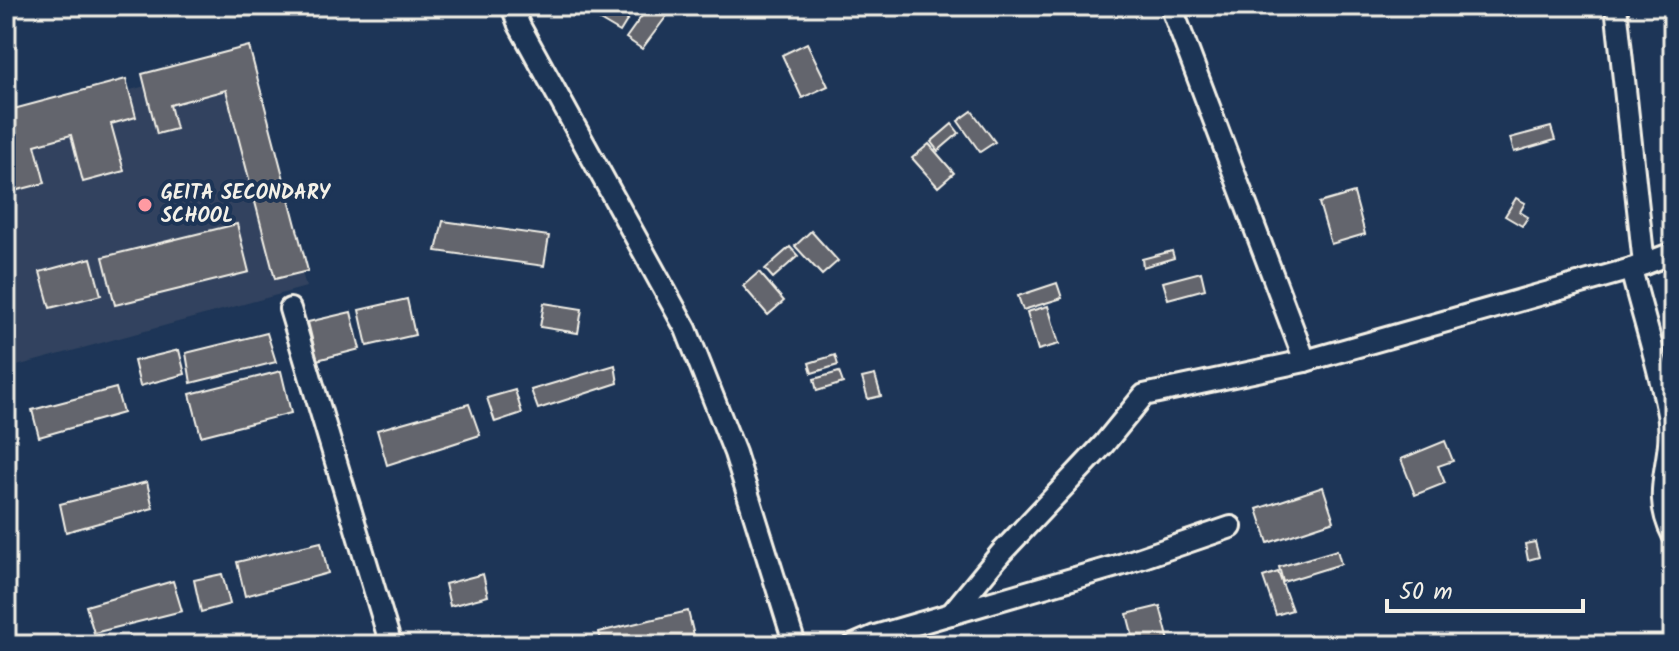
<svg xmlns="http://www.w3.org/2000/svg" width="1679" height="651" viewBox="0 0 1679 651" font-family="Kalam,sans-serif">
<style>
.built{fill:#32435e}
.building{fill:#63656d;stroke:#f4f1e8;stroke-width:2}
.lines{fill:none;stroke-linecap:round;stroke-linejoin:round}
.street-casing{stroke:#f4f1e8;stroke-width:26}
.street{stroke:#1d3557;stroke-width:20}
.poi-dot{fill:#ff9aa2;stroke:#1d3557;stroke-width:3}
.labels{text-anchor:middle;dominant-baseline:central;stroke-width:8;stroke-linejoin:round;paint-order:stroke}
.poi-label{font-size:20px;font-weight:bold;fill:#f4f1e8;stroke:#1d3557;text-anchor:start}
</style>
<rect width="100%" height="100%" fill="#1d3557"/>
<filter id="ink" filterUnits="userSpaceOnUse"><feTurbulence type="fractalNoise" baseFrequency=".0125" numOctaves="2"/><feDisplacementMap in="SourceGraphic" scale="16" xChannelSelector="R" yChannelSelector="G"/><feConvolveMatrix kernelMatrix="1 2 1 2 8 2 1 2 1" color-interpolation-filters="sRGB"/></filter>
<g filter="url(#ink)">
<polygon class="built" points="244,59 306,287 13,367 6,341 6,124"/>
<g class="building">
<polygon points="606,6 636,6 620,32 598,19"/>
<polygon points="649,6 660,6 669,13 642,49 626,38"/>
<polygon points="807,43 828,86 802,98 782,55"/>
<polygon points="249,46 308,271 275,279 226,90 170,105 176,129 157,134 142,74"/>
<polygon points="126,79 136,117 111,124 124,171 83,182 71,135 35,145 45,183 14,191 8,171 6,172 6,111"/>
<polygon points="972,111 995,142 980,152 958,121"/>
<polygon points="952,124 959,133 938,151 931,142"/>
<polygon points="1551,127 1555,140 1514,152 1510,138"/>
<polygon points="929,144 954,173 938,187 912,158"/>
<polygon points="1354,193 1365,234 1331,244 1319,203"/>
<polygon points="1516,198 1525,203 1520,212 1528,217 1522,226 1505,216"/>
<polygon points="443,221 549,236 544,266 436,251"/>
<polygon points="237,224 249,272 115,305 103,257"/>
<polygon points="811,231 838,261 822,275 795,246"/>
<polygon points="790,247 798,256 773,278 765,269"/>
<polygon points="1172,251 1174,258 1143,267 1142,259"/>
<polygon points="91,258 101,295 50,308 40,272"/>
<polygon points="759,272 784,301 768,315 743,286"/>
<polygon points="1201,272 1205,289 1168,299 1163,282"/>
<polygon points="1057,283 1062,298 1023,310 1018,296"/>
<polygon points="407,299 415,335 367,346 359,310"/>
<polygon points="544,303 582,309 578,333 540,327"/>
<polygon points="1048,306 1059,344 1038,350 1027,312"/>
<polygon points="351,312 360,349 317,360 308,322"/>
<polygon points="267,333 276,362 191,383 186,353"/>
<polygon points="179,350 185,374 140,386 134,361"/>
<polygon points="835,355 838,365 812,373 809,363"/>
<polygon points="615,365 618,383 538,409 531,390"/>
<polygon points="281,371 291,413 201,436 190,394"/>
<polygon points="839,372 843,383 817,391 814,379"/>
<polygon points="875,375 881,396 868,399 862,378"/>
<polygon points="116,388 123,413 39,437 32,410"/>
<polygon points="515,390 522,413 495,422 487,398"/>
<polygon points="469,404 480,435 387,465 377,430"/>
<polygon points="1445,441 1453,461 1438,466 1445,483 1415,495 1401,459"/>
<polygon points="147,482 153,508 66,532 60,504"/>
<polygon points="1323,487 1334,521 1268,543 1257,509"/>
<polygon points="321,542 328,573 245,596 237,562"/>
<polygon points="1535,542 1539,557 1528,560 1525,544"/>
<polygon points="1337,550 1341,564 1283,582 1279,567"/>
<polygon points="1278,572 1292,610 1276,615 1263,577"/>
<polygon points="222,574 230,604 201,612 194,580"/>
<polygon points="483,574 488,596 450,606 445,584"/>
<polygon points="173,581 182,611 94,633 86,606"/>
<polygon points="1160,606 1170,645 1135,645 1127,614"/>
<polygon points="688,611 695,640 674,645 602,645 599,632"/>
</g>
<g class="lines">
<g class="street-casing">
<g id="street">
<polyline points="512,6 519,25 686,329 735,453 795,645"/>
<polyline points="1171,6 1305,361"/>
<polyline points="1616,6 1644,264"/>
<path d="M1631,269C1643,317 1659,366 1668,414C1676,460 1649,489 1673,535"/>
<polyline points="290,309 391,645"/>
<polyline points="951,614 1001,553 1104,444 1144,395 1305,361 1631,269 1673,253"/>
<polyline points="854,645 875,636 1120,565 1231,527"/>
</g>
</g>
<use href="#street" class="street"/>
</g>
</g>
<circle class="poi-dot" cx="145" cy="205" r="8"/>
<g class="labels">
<g class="poi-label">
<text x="161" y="194">GEITA SECONDARY<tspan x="161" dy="23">SCHOOL</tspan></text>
</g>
</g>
<rect width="1679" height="651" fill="none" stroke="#1d3557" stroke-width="32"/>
<rect x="16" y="16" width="1647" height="619" fill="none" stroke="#f4f1e8" stroke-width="3" filter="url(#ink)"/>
<path d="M1387 599v12h196v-12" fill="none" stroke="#f4f1e8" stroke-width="4"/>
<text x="1399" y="599" font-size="24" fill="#f4f1e8" stroke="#1d3557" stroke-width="6" paint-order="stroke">50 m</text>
</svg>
